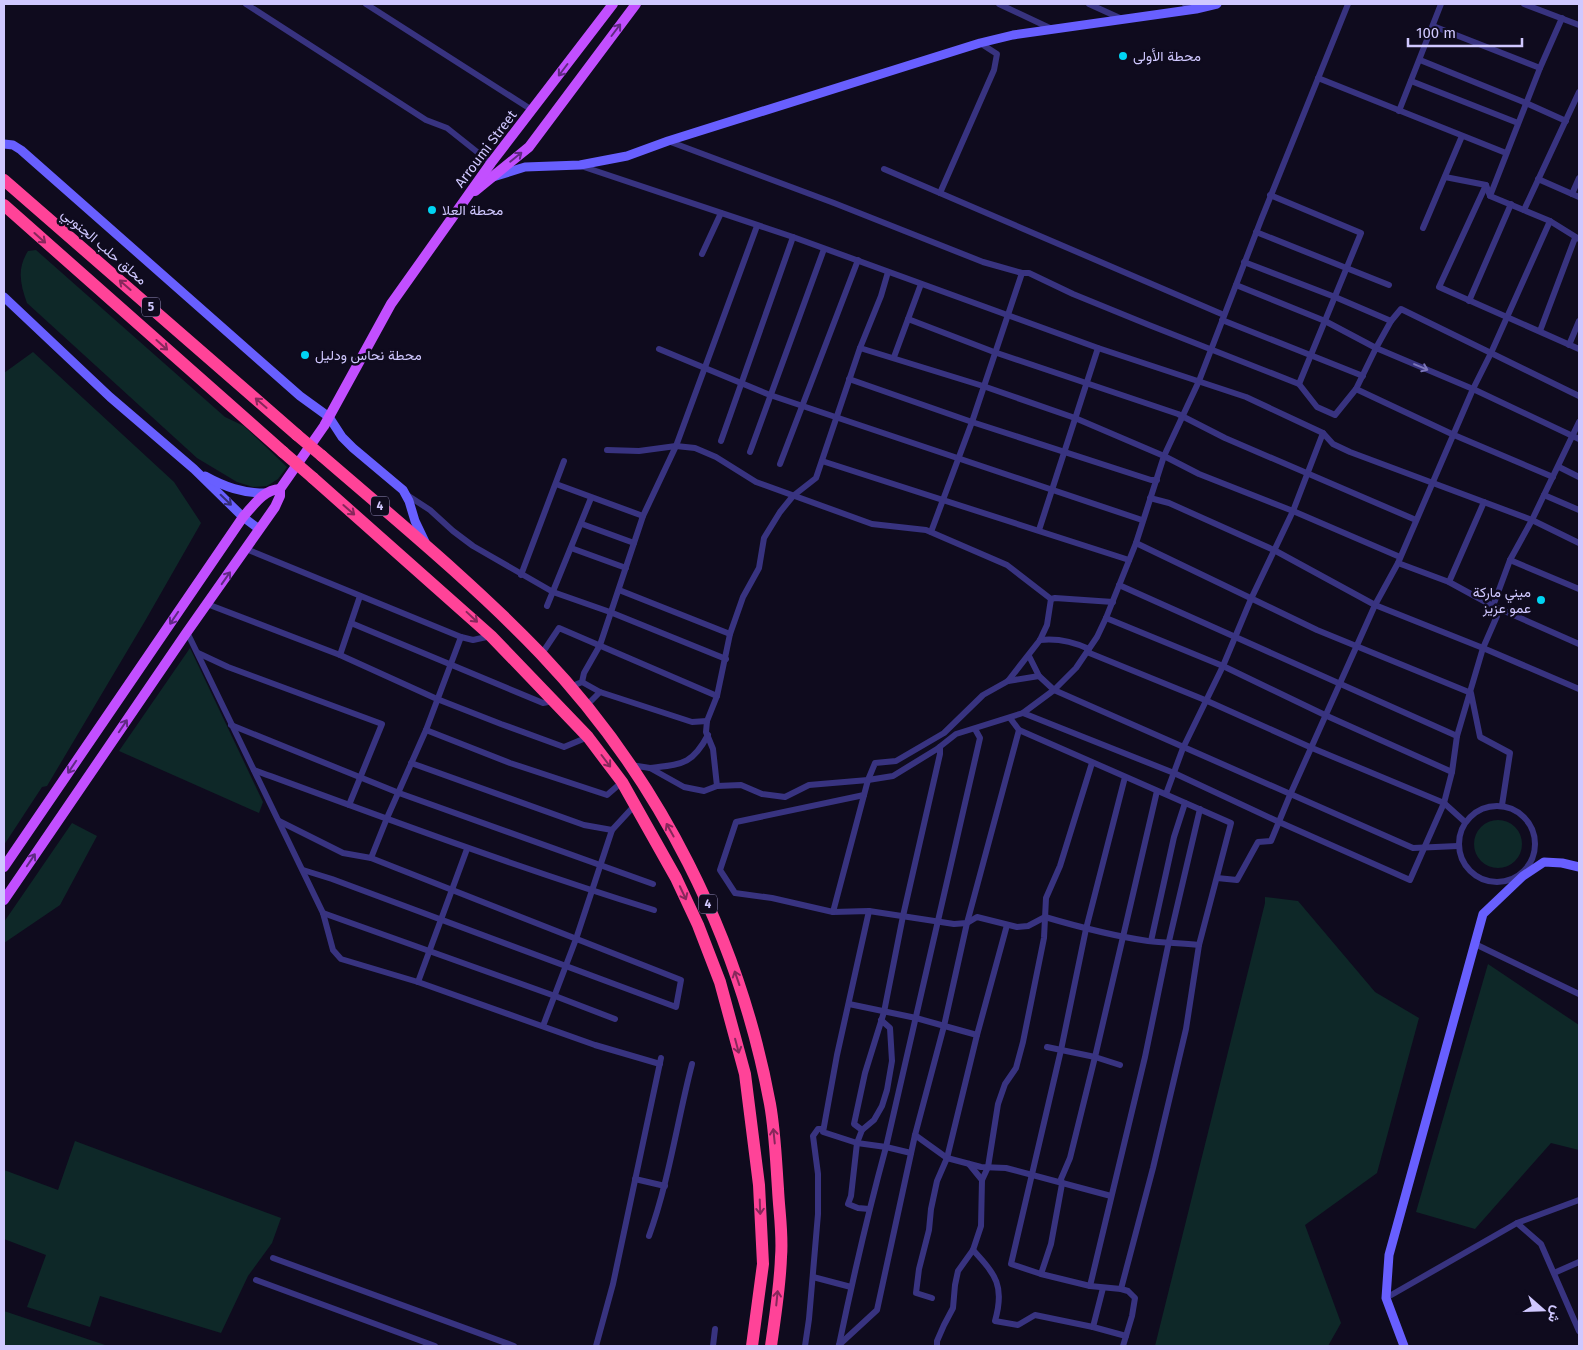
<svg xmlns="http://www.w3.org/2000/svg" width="1583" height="1350" viewBox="0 0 1583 1350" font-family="'Fira Sans',Vazirmatn,sans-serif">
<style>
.green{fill:#0e2828}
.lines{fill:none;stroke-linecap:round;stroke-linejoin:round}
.street{stroke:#383380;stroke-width:6}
.secondary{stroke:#685fff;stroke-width:9}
.primary{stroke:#c24fff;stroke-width:10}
.highway{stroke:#ff4398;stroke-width:12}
.highway-bridge{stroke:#ff4398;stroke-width:12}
.oneway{stroke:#602a83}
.oneway2{stroke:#87275b}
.oneway3{stroke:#7c76b9}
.oneway4{stroke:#332d78}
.poi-dot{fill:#00d4f3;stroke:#0f0b1e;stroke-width:2}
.labels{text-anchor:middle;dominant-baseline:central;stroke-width:5;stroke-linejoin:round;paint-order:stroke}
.shield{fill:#0f0b1e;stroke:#968fbc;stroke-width:1}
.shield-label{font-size:12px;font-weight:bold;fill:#d0c8ff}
.poi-label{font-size:14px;fill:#d0c8ff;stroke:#0f0b1e;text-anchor:start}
.street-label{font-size:14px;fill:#d0c8ff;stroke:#0f0b1e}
</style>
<rect width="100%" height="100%" fill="#0f0b1e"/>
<g class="green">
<path d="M36,250L225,417L244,426L287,467L278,479L267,486L253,487L237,482L197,458L27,303C20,284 17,268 28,251Z"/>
<polygon points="33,352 174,482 201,523 145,621 47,786 42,787 4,845 4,373"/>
<polygon points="190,648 263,802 259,813 119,751"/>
<circle cx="1498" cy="844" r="24"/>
<polygon points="72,823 97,836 60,905 4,943 4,922"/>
<polygon points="1265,897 1298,901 1375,992 1419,1018 1377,1173 1305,1225 1341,1323 1328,1346 1155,1346 1265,903"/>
<polygon points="1488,964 1579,1025 1579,1150 1551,1143 1475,1229 1416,1212"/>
<polygon points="75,1141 281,1218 272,1243 248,1276 221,1333 100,1296 90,1327 27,1307 46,1255 4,1239 4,1170 58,1190"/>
<polygon points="4,1311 108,1346 4,1346"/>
</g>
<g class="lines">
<g class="street">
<polyline points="246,4 426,120 447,128 491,163"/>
<polyline points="366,4 532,110"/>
<polyline points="999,4 1052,29"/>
<polyline points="1089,4 1122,19"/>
<polyline points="1185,4 1196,9"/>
<polyline points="1524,4 1579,25"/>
<polyline points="1433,26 1540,68"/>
<polyline points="1420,60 1526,103 1566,121"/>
<polyline points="1318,78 1506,153"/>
<polyline points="1411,81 1518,123"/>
<polyline points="1399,111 1441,4"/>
<polyline points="668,141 834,203 983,262 1022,273 1029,273 1073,294 1149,325 1299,384 1317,407 1335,415 1356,389 1376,348 1473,389 1579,439"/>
<polyline points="581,166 793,237 1098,348 1246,397 1323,433 1333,444 1350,452 1532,520 1579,543"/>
<polyline points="884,169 1224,315"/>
<polyline points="1445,177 1486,185 1490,196 1550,221 1579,239"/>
<polyline points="1538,179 1579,197"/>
<polyline points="1486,185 1439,287 1579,349"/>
<polyline points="940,193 994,70 997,54 980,43"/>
<polyline points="1572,194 1579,178"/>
<polyline points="1270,195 1361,233 1299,384"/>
<polyline points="1490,196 1540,68 1562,18"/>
<polyline points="1524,210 1579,92"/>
<polyline points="1423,228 1462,136"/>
<polyline points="1256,232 1389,285"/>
<polyline points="702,254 721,213"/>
<polyline points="1244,262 1335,297 1391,321"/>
<polyline points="1236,285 1325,321 1376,348 1391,321 1401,309 1579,396"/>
<polyline points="1469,301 1511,204"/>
<polyline points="908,319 994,352 1178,414 1225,438 1416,520"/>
<polyline points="1222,320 1363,376"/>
<polyline points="1540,331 1575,238"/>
<polyline points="1569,345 1579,321"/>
<polyline points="860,348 983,386 1075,418 1164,456 1199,474 1293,511 1400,557"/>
<polyline points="659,349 770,395 1142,520"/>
<polyline points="894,357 921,284"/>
<polyline points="849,379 972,422 1151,480 1157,480"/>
<polyline points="1356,389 1454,435 1553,477"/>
<polyline points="721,441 793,237"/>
<polyline points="607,450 639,451 676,446 695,448 716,457 756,482 872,524 926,530 1007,565 1051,599 1055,598 1113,602"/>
<polyline points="750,452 824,249"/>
<polyline points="822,461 1129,560"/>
<polyline points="780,464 858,260"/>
<polyline points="1559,467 1579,477"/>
<polyline points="556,484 643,516"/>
<polyline points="407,495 430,510 453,531 473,546 553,592 610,612 726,659"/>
<polyline points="1544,495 1579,510"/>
<polyline points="1150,498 1169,503 1274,550 1375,605 1483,648 1579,689"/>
<polyline points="582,524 634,543"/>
<polyline points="1039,530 1098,348"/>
<polyline points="931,532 972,422 1022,273"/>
<polyline points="1136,543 1317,630 1471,693 1480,737 1510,753 1502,805"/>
<polyline points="571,548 626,568"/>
<polyline points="246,549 461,637 473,640 491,636"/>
<polyline points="1510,560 1579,589"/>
<polyline points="1398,563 1449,582 1493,606 1579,644"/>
<polyline points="521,575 564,461"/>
<polyline points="1449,582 1484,502"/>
<polyline points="1119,585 1457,736"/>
<polyline points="619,590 730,634"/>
<polyline points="207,604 340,655 437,699 501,724 564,747 588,737"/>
<polyline points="547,606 591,498"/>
<polyline points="1106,618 1223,666 1327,716 1452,772"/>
<polyline points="351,623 543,703 553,701"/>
<polyline points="187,632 323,913 333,950 341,959 418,982 595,1045 660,1064"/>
<path d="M1040,640C1058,638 1074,642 1089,649"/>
<polyline points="1087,652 1205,700 1312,748 1444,803 1465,822"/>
<polyline points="198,653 228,667 382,724 349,805"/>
<polyline points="340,655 360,596"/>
<polyline points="541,655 559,628 717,696"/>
<polyline points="1029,656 1039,676 1054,690 1413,848 1458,846"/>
<polyline points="1008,681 1039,676"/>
<polyline points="582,682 600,692"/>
<polyline points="570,687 582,682 584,673 600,645 643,516 676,446 757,226"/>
<polyline points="586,706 600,692 692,722 707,721"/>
<polyline points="1023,713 1174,773 1279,822 1410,880 1444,803 1452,772 1457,736 1483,648 1497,616 1493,606 1510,560 1532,520 1579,422"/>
<polyline points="1010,718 1019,730 1231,823 1199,945 1186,1029 1153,1168 1121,1289"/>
<polyline points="231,725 399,793 653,884"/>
<polyline points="426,730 510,763 607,795 622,782"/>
<polyline points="411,763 584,825 612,830"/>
<polyline points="631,765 650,768 684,787 704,791 717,786 741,785 762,794 785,797 809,785 868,780 893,776 937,749 956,734 1023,713 1054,690 1076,668 1097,637 1106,618 1136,543 1164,456 1199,381 1261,220 1348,4"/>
<path d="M650,768C682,764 692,765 708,735"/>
<path d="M254,770C387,819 519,868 654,910"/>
<polyline points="717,786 713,749 706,732 707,721 717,696 730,634 743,597 759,568 764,538 780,512 793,496 816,478 860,348 881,296 888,272"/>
<polyline points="1166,794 1183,748 1223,666 1251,599 1293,511 1323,433"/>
<path d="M864,795L736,822L720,870L735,893L772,898L833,912L869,911L954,924L967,923L977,917L1017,927L1028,926L1045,917C1079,927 1113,936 1148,941C1165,943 1182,943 1199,945"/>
<circle cx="1497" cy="844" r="38"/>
<polyline points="279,821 343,853 371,858 681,980 676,1007 332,879 303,870"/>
<polyline points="371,858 387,818 426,730 461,637"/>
<polyline points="1217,878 1237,880 1258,842 1271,841 1290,795 1375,605 1398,563 1473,389 1491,353 1550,221"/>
<polyline points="869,911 837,1055 823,1132 857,1143 886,1147 911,1153"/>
<polyline points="833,912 868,780 875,763 896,761 944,733 983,695 1008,681 1040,640 1047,625 1051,599"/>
<polyline points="323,913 555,996 615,1019"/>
<polyline points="1151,941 1174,837 1185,803"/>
<polyline points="1475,944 1579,994"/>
<polyline points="418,982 467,849"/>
<polyline points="849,1004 916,1018 977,1035"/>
<polyline points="543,1026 576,939 612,830 635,805"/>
<polyline points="1047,1047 1095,1057 1120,1065"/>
<polyline points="862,1130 874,1120 882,1106 887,1090 892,1061 890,1028 881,1020"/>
<polyline points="915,1135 947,1158 981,1167 1006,1168 1111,1196"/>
<polyline points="969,1164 982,1180"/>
<polyline points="635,1179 665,1186"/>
<polyline points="869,1209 858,1208 848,1204 851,1196 857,1143 862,1130 854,1124 865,1073 884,1012 903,916 940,754 940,747"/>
<polyline points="1517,1223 1579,1200"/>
<path d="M649,1236C669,1181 677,1122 692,1064"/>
<path d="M973,1250C996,1275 1005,1286 995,1321L1018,1325L1035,1315L1093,1327L1126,1336"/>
<polyline points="273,1258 514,1346"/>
<polyline points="1554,1273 1579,1262"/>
<polyline points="1041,1274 1051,1244 1062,1184 1061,1179 1070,1158 1095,1057 1157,791"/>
<polyline points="813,1277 851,1287"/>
<polyline points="256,1280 435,1346"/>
<polyline points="1090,1286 1145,1057 1169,941 1200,809"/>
<polyline points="932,1298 916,1293 919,1269 929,1230 931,1209 937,1181 947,1158 977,1035 1007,925"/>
<polyline points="1386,1298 1517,1223 1541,1244 1579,1331"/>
<polyline points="1093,1327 1103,1288"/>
<polyline points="839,1345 877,1310 915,1135 944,1026 967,923 1019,730"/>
<path d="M839,1345C853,1278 868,1213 886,1147L980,738L975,729"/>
<polyline points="596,1346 613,1284 661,1058"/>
<polyline points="713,1346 715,1329"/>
<polyline points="805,1346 809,1319 818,1214 818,1174 813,1136 818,1129 823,1129"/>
<polyline points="937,1346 937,1341 944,1325 953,1308 955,1285 958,1271 973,1250 981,1226 982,1180 988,1167 998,1104 1005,1084 1016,1068 1023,1042 1044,938 1046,898 1060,866 1092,763"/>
<polyline points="1123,1346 1132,1316 1135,1298 1128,1291 1121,1289 1090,1286 1041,1274 1011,1264 1061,1050 1086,929 1125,777"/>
</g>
<g class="secondary">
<polyline points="4,144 13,145 21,150 300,396 329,417 342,437 353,448 403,490 409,501 415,521 425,542"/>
<polyline points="493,177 525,167 580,165 627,156 668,141 913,64 980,43 1013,35 1196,9 1217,4"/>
<polyline points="4,297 110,397 194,469 243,517 259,529"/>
<path d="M205,476C225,487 242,493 265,493"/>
<polyline points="1404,1346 1386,1298 1389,1255 1483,914 1523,876 1544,862 1562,863 1579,867"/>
</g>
<g class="primary">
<polyline points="475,191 529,147 636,4"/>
<path d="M4,867L243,517C254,505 263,490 280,489"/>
<polyline points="4,900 187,632 275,507 280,496 280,489 324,426 391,304 491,163 613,4"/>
</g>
<g class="highway">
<polyline points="4,180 297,435"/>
<polyline points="4,205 283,452"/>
<path d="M322,456C396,520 473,583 541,654C659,778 739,937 770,1104C775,1132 776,1161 778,1189C779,1211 783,1235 781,1257C780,1287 775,1317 771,1346"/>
<polyline points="313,478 491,636 588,737 622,782 676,878 698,925 720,982 745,1074 759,1185 763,1264 752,1346"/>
</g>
<g class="highway-bridge">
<polyline points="297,435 322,456"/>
<polyline points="283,452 313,478"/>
</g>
</g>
<defs><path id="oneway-shaft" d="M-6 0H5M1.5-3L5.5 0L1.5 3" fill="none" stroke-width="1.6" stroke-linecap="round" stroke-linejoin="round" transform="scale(1.25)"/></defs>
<g class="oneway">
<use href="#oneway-shaft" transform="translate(616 30) rotate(-53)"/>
<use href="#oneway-shaft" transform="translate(563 70) rotate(127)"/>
<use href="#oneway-shaft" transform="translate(516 157) rotate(-39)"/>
<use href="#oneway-shaft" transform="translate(226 578) rotate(-55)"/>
<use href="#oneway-shaft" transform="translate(174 618) rotate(124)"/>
<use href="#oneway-shaft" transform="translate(123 726) rotate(-56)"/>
<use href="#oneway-shaft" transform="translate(72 767) rotate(124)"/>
<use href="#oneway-shaft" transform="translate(31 860) rotate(-56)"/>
</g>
<g class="oneway2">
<use href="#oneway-shaft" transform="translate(40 238) rotate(42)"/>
<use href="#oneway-shaft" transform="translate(125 285) rotate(-139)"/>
<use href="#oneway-shaft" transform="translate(162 345) rotate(42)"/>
<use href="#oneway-shaft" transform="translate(261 403) rotate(-139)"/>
<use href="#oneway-shaft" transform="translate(349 510) rotate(41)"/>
<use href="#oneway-shaft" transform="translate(472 617) rotate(43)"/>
<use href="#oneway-shaft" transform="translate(606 761) rotate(53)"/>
<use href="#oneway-shaft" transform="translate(670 830) rotate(-119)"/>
<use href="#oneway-shaft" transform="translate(683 893) rotate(65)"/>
<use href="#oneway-shaft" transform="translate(737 978) rotate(-109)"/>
<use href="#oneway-shaft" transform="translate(737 1046) rotate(75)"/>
<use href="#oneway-shaft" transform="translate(774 1136) rotate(-96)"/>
<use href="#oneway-shaft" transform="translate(760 1207) rotate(88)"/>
<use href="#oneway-shaft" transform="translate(777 1298) rotate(-84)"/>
</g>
<use class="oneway3" href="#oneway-shaft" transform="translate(1421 367) rotate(23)"/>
<use class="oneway4" href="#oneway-shaft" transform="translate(226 500) rotate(44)"/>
<g class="poi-dot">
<circle cx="1123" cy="56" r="5"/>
<circle cx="432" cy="210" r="5"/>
<circle cx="305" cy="355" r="5"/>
<circle cx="1541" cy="600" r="5"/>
</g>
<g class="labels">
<g class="shield">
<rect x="142" y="297.5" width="18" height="19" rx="4"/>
<rect x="371" y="496.5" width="18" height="19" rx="4"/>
<rect x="699" y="894.5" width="18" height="19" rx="4"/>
</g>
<g class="shield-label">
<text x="151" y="307">5</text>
<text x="380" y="506">4</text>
<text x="708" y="904">4</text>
</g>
<g class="poi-label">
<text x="1133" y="56">محطة الأولى</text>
<text x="442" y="210">محطة العلا</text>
<text x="315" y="355">محطة نحاس ودليل</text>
<text x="1531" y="592" text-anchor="end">ميني ماركة<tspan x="1531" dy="16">عمو عزيز</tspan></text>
</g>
<g class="street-label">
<text transform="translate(486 149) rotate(-53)">Arroumi Street</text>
<text transform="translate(104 247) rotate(41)">محلق حلب الجنوبي</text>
</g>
</g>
<rect width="1583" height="1350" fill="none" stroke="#d0c8ff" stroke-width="10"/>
<g transform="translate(1543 1310) rotate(110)" stroke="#0f0b1e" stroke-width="4" paint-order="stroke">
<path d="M0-4L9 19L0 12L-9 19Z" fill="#d0c8ff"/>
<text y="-8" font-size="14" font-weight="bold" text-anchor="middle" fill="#d0c8ff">ش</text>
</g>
<path d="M1408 38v8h114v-8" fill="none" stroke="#d0c8ff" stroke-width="2.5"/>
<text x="1416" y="38" font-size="15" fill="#d0c8ff" stroke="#0f0b1e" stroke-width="4" paint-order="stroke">100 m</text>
</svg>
